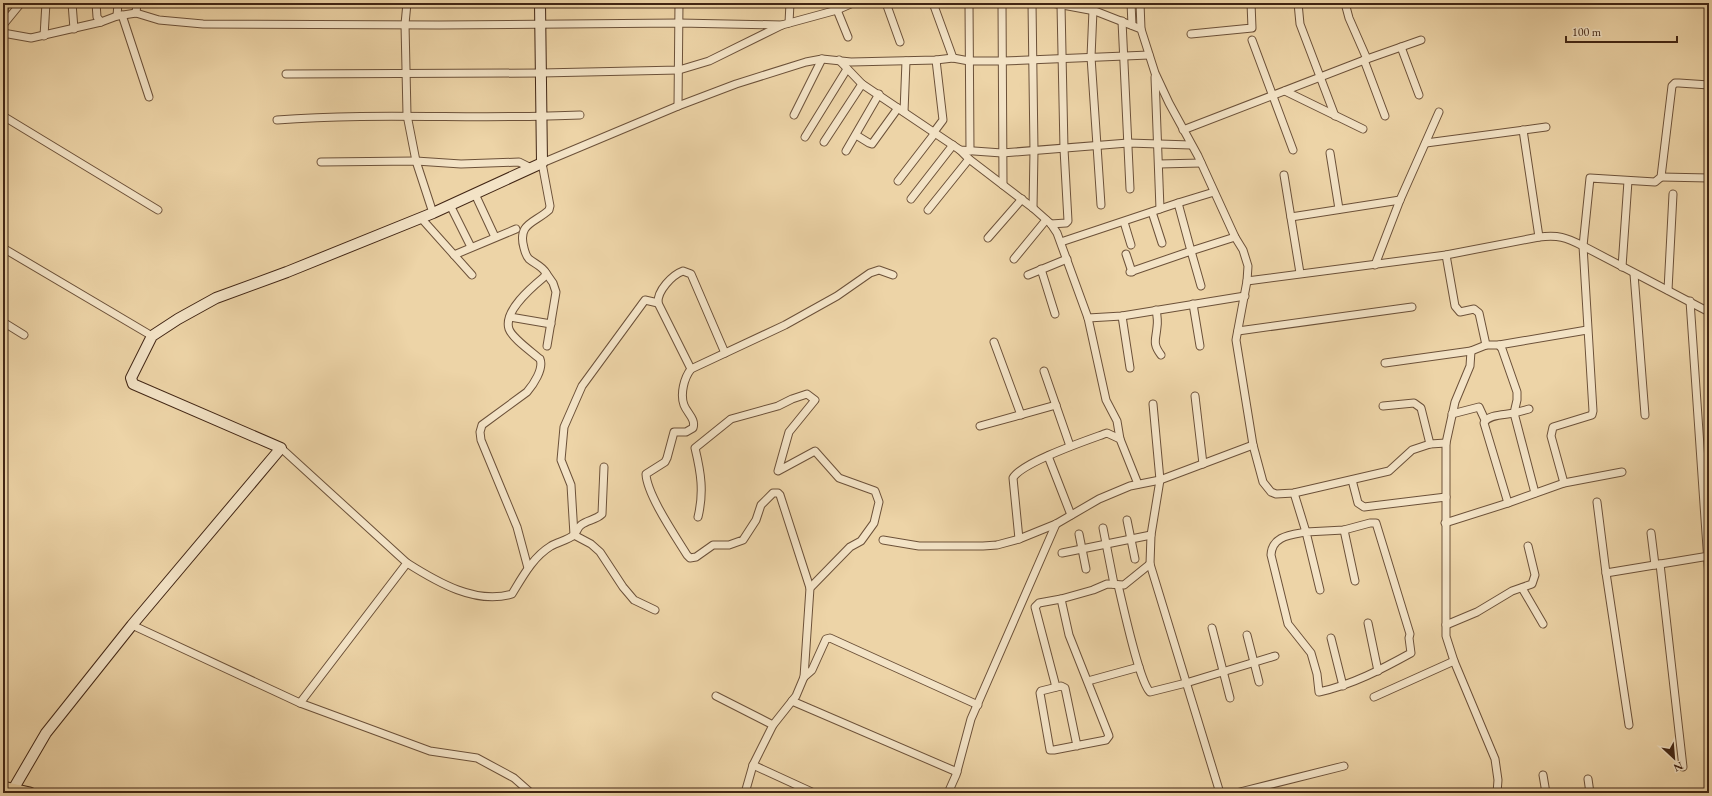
<svg xmlns="http://www.w3.org/2000/svg" width="1712" height="796" viewBox="0 0 1712 796" font-family="'EB Garamond',serif">
<style>
.lines{fill:none;stroke-linecap:round;stroke-linejoin:round}
.street-casing{stroke:#6c5139;stroke-width:9}
.secondary-casing{stroke:#412514;stroke-width:12}
.primary-casing{stroke:#412514;stroke-width:13}
.street{stroke:#f3e3c6;stroke-width:7}
.secondary{stroke:#f3e3c6;stroke-width:10}
.primary{stroke:#edd4a7;stroke-width:11}
</style>
<rect width="100%" height="100%" fill="#edd4a7"/>
<filter id="stains"><feTurbulence type="fractalNoise" baseFrequency=".005" numOctaves="4"/><feColorMatrix values="0 0 0 0 .2 0 0 0 0 .09 0 0 0 0 .02 0 0 0 .5 -.17"/></filter>
<radialGradient id="worn" r=".72"><stop offset=".6" stop-color="#630" stop-opacity="0"/><stop offset="1" stop-color="#630" stop-opacity=".3"/></radialGradient>
<g class="lines">
<g class="street-casing">
<g id="street">
<polyline points="72,3 74,29"/>
<polyline points="96,3 97,17 101,22"/>
<polyline points="407,3 405,24 407,115 416,161 433,213"/>
<polyline points="837,3 837,10 848,37"/>
<polyline points="886,3 900,42"/>
<polyline points="933,3 953,58"/>
<polyline points="969,3 970,151"/>
<polyline points="1002,3 1003,185"/>
<polyline points="1032,3 1034,151 1033,208"/>
<polyline points="1052,3 1095,11 1141,29 1155,73 1169,103 1198,156 1235,237 1243,250 1248,266 1247,281 1236,340 1253,445 1263,482 1271,492 1276,494 1294,493 1389,471 1412,450 1430,444 1446,443"/>
<polyline points="1131,3 1132,25"/>
<polyline points="1140,3 1141,29"/>
<polyline points="1298,3 1300,24 1335,116"/>
<polyline points="1093,10 1091,57 1101,205"/>
<polyline points="136,13 137,3"/>
<polyline points="122,15 149,97"/>
<polyline points="117,16 118,3"/>
<polyline points="3,21 5,3"/>
<polyline points="1122,21 1130,189"/>
<polyline points="789,23 790,3"/>
<polyline points="3,25 21,3"/>
<polyline points="3,33 31,38 101,22 117,16 136,13 159,20 203,24 439,25 679,23 782,25"/>
<polyline points="1191,34 1252,28 1251,3"/>
<polyline points="44,36 46,3"/>
<polyline points="1252,40 1293,150"/>
<polyline points="1401,47 1419,95"/>
<polyline points="1367,59 1421,40"/>
<polyline points="839,60 862,84 960,150 1002,153 1128,143 1191,145"/>
<polyline points="1364,60 1385,116"/>
<polyline points="286,74 541,73 679,70 709,61 782,25 837,10 853,3"/>
<polyline points="1155,77 1160,209"/>
<polyline points="1285,91 1363,129"/>
<polyline points="678,106 679,3"/>
<polyline points="904,112 906,61"/>
<polyline points="794,115 822,59"/>
<polyline points="3,116 158,210"/>
<path d="M277,120C378,112 479,120 580,115"/>
<polyline points="1183,130 1367,59 1349,18 1345,3"/>
<polyline points="1523,130 1539,237"/>
<polyline points="934,132 943,120 936,60"/>
<polyline points="856,135 869,143 872,144 898,108"/>
<polyline points="805,137 847,69"/>
<polyline points="824,142 862,84"/>
<polyline points="1426,143 1546,127"/>
<polyline points="960,150 969,159 1033,208 1051,224 1057,233 1088,318 1106,400 1117,421 1120,439"/>
<polyline points="846,151 879,94"/>
<polyline points="1330,153 1339,209"/>
<polyline points="321,162 416,161 461,164 519,162 531,168"/>
<polyline points="1159,164 1201,163"/>
<polyline points="1284,175 1300,273"/>
<polyline points="1661,177 1709,178"/>
<polyline points="898,181 935,133"/>
<polyline points="475,194 495,237"/>
<polyline points="911,199 953,145"/>
<polyline points="1178,203 1214,192"/>
<polyline points="450,205 471,247"/>
<polyline points="928,210 969,159"/>
<polyline points="1152,212 1162,243"/>
<polyline points="1291,217 1400,200"/>
<polyline points="421,218 472,275"/>
<polyline points="1124,222 1131,245"/>
<polyline points="1051,224 1066,223 1068,221 1064,149 1061,5"/>
<polyline points="988,238 1022,199"/>
<polyline points="1061,242 1178,203 1191,251 1235,237"/>
<polyline points="3,248 152,336"/>
<polyline points="1126,254 1132,272"/>
<polyline points="454,255 516,229"/>
<polyline points="1446,255 1455,306 1460,312 1474,309 1479,313 1486,345 1499,345 1587,330"/>
<polyline points="1014,259 1046,220"/>
<polyline points="1375,265 1400,200 1439,112"/>
<polyline points="1622,267 1628,181"/>
<polyline points="1041,269 1055,314"/>
<polyline points="1130,272 1191,251 1201,286"/>
<polyline points="546,273 553,283 556,292 547,346"/>
<polyline points="1634,274 1645,415"/>
<polyline points="1028,275 1067,259"/>
<path d="M1247,281L1446,255L1539,237C1559,235 1565,237 1583,246L1709,312"/>
<polyline points="1668,290 1673,194"/>
<polyline points="1690,301 1709,577"/>
<polyline points="1193,304 1200,346"/>
<path d="M1156,310C1157,315 1158,321 1157,327C1156,340 1152,343 1161,355"/>
<polyline points="1122,316 1130,368"/>
<polyline points="510,317 551,324"/>
<polyline points="1088,318 1122,316 1245,296"/>
<polyline points="3,322 24,335"/>
<polyline points="1238,331 1412,307"/>
<polyline points="994,342 1021,415"/>
<path d="M1499,345L1502,349L1517,392V400L1514,413C1505,415 1488,414 1484,423L1508,503"/>
<polyline points="1471,351 1470,366 1455,402 1446,443 1446,636 1454,661 1495,759 1498,780 1497,793"/>
<polyline points="1385,363 1471,351 1486,345"/>
<path d="M691,369L658,303C657,291 672,275 683,271L691,274L725,353"/>
<polyline points="1044,371 1070,446"/>
<polyline points="1195,396 1203,464"/>
<polyline points="1153,404 1160,480 1151,535 1150,564 1220,793"/>
<polyline points="1383,406 1414,403 1421,408 1430,444"/>
<polyline points="1529,409 1514,413 1535,493"/>
<polyline points="1452,414 1479,407 1485,420"/>
<polyline points="980,426 1056,405"/>
<polyline points="281,448 407,563 300,703"/>
<polyline points="1048,456 1071,515"/>
<polyline points="1352,480 1358,503 1364,507 1446,497"/>
<polyline points="1564,483 1551,436 1553,427 1592,415 1593,411 1583,246 1590,178 1655,182 1661,177 1672,86 1675,83 1679,83 1709,85"/>
<path d="M1294,493L1306,532C1290,535 1272,536 1271,555L1288,624L1311,653L1317,674L1319,692C1352,685 1382,669 1411,653L1409,638L1410,634L1376,523H1370L1344,530L1306,532L1320,590"/>
<polyline points="1597,502 1606,573 1629,725"/>
<path d="M698,517C704,492 701,473 695,448L731,419L778,406L792,399L807,394L815,400L789,432L778,471L815,451L839,478L875,491L879,502L874,523L861,541L850,547L810,588L804,677L796,696L773,725L753,765L745,793"/>
<polyline points="1127,520 1135,559"/>
<polyline points="1445,523 1508,503 1564,483 1622,472"/>
<polyline points="1103,528 1114,584"/>
<polyline points="1344,530 1355,581"/>
<polyline points="1651,533 1655,565"/>
<polyline points="1079,534 1086,569"/>
<path d="M1019,539L1013,478C1022,462 1088,440 1107,433L1120,439L1138,484"/>
<polyline points="883,540 919,546 983,546 997,545 1019,539 1056,524 1099,499 1130,486 1160,480 1253,445"/>
<polyline points="1062,553 1151,535"/>
<path d="M407,563C437,582 476,605 512,594C523,576 533,557 551,546C558,542 568,540 574,535C577,532 577,528 581,525C587,520 596,520 602,514L604,467"/>
<polyline points="1660,564 1683,767"/>
<path d="M528,568L517,527L481,440L480,432L482,425L527,392C533,385 544,369 540,359C532,352 512,338 509,329C503,311 532,287 544,277L546,273C542,266 535,264 529,259C526,256 525,252 524,248C517,223 535,223 549,210L550,206L542,163L678,106L736,84L806,62L822,59L851,62L936,60L953,58L969,61H1003L1149,55"/>
<polyline points="1606,573 1709,556"/>
<path d="M1118,585C1123,605 1139,681 1150,692L1186,683L1275,656"/>
<path d="M810,588L780,495L778,493H773L761,505L756,520L743,540L729,545H713L696,557L690,558L687,555C676,537 647,495 646,474L665,462L667,458L674,432H686L693,428C696,419 687,413 684,405C680,394 684,378 691,369L785,325L837,296L870,273L879,270L893,275"/>
<polyline points="1522,588 1543,624"/>
<polyline points="655,610 634,600 623,587 600,552 591,544 574,535 571,485 561,460 564,427 582,386 645,300 658,303"/>
<polyline points="1368,623 1378,671"/>
<polyline points="132,625 300,703 430,751 477,758 514,778 531,793"/>
<polyline points="1446,625 1477,612 1512,591 1532,584 1535,575 1528,546"/>
<polyline points="1212,628 1230,698"/>
<polyline points="1247,635 1259,682"/>
<polyline points="1331,638 1343,686"/>
<polyline points="804,677 812,670 826,639 830,638 978,705"/>
<polyline points="1088,681 1139,667"/>
<polyline points="1056,687 1035,607 1039,603 1061,599"/>
<polyline points="716,696 773,725"/>
<polyline points="1374,697 1454,661"/>
<polyline points="792,701 957,772"/>
<polyline points="1077,746 1065,688 1061,686 1041,691 1040,693 1050,750 1054,750 1106,740 1109,736 1069,635 1061,599 1093,590 1107,584 1124,585 1150,564"/>
<polyline points="753,765 814,793"/>
<polyline points="1543,775 1546,793"/>
<polyline points="1588,779 1590,793"/>
<polyline points="948,793 956,775 971,719 1056,524"/>
<polyline points="1236,793 1344,766"/>
</g>
</g>
<g class="secondary-casing">
<polyline id="secondary" points="11,793 46,733 132,625 281,448 133,384 131,378 152,336 178,319 216,298 287,272 433,213 542,163 540,3"/>
</g>
<g class="primary-casing">
<polyline id="primary" points="3,787 30,793"/>
</g>
<use href="#street" class="street"/>
<use href="#secondary" class="secondary"/>
<use href="#primary" class="primary"/>
</g>
<rect width="1712" height="796" fill="none" stroke="#edd4a7" stroke-width="16"/>
<rect x="4" y="4" width="1704" height="788" fill="none" stroke="#412514" stroke-width="2"/>
<rect x="8" y="8" width="1696" height="780" fill="none" stroke="#412514"/>
<g transform="translate(1674 758) rotate(154)" stroke="#f3e3c6" stroke-width="3" paint-order="stroke">
<path d="M0-3L7 15L0 10L-7 15Z" fill="#412514"/>
<text y="-6" font-size="11" font-weight="bold" text-anchor="middle" fill="#412514">N</text>
</g>
<path d="M1566 36v6h111v-6" fill="none" stroke="#412514" stroke-width="2"/>
<text x="1572" y="36" font-size="12" fill="#412514" stroke="#f3e3c6" stroke-width="3" paint-order="stroke">100 m</text>
<rect width="100%" height="100%" filter="url(#stains)"/>
<rect width="100%" height="100%" fill="url(#worn)"/>
</svg>
